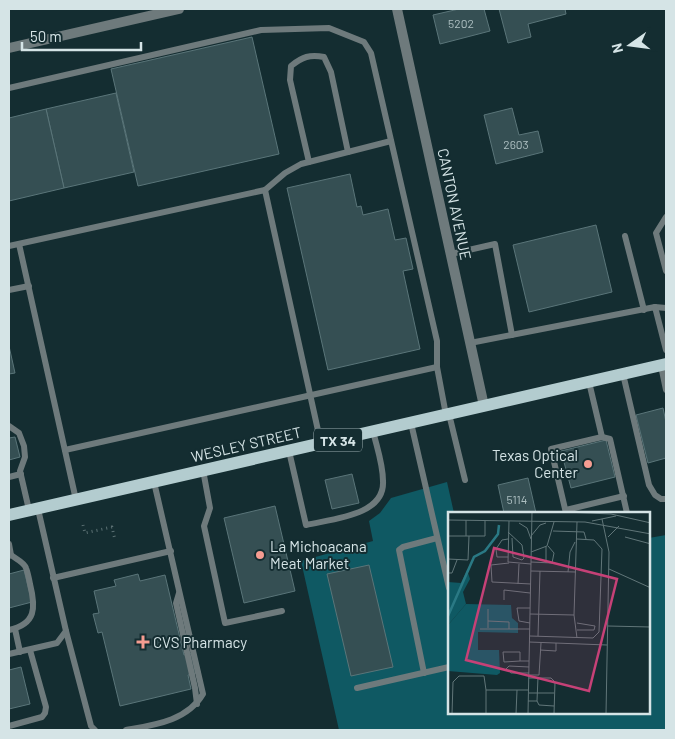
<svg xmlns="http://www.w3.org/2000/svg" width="675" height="739" viewBox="0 0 675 739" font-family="Barlow,sans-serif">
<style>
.grass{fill:#0f5963}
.building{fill:#354f53;stroke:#5a7579}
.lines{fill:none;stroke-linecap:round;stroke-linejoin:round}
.path{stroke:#5b7073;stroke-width:3;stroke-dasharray:1 4;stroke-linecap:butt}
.service{stroke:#6e7a7c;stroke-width:6}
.minor{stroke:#6e7a7c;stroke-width:10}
.tertiary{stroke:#6e7a7c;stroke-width:10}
.primary{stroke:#b3cccf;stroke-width:12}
.poi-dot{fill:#f59c91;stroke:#142d31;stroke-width:2}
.labels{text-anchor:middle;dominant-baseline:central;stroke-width:4;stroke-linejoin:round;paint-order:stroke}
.number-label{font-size:12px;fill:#adbfc1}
.shield{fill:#142d31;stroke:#9badb0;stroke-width:1}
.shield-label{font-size:14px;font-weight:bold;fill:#d5e4e6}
.street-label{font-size:15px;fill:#d5e4e6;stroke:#142d31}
.poi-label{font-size:15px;fill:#d5e4e6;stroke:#142d31;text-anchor:start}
.inset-river{fill:none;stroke:#2a7984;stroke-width:2.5}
.inset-road{fill:none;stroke:#617679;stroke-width:1}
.view{fill:#c64177;fill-opacity:0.15;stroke:#c64177;stroke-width:2.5}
.inset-edge{fill:none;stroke:#d5e4e6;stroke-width:2.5}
</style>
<rect width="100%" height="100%" fill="#142d31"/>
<polygon class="grass" points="447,482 454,513 449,513 449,713 649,713 649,538 666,535 666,730 339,730 301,561 373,541 369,521 380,513 391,498"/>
<g class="building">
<polygon points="459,9 484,9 490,31 440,44 433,15"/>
<polygon points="499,9 565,9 566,14 528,24 531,37 508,43"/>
<polygon points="252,37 279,154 138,186 111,69"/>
<polygon points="116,93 134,172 64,188 46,109"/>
<polygon points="512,108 519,135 538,131 543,152 496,164 484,115"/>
<polygon points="46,109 64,188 9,201 9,118"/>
<polygon points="350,174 357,207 361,206 363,215 388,209 395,240 406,238 413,269 403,271 420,349 328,370 287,188"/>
<polygon points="596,225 612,292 529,312 513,245"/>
<polygon points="9,346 15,373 9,374"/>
<polygon points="663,408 666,422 666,458 648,463 636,415"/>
<polygon points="15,437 20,457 9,460 9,438"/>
<polygon points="606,440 615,477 571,488 561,451"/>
<polygon points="352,474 359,503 332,509 325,480"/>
<polygon points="528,478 536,513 504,513 498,485"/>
<polygon points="275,506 295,591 244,603 224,518"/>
<polygon points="369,565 393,667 351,676 327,574"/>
<polygon points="24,570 32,602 9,608 9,574"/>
<polygon points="138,574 140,581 165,575 184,655 195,652 200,672 188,675 191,689 120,706 102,632 98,633 93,614 99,613 94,591 116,586 114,580"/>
<polygon points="21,667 30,704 9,709 9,670"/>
</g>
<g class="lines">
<polyline class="path" points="83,525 85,533 112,527 115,540"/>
<g class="service">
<polyline points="9,88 261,30 329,28 364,42 371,53 437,341 437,367 446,415"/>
<path d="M309,162L290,80L291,66C302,57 310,54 324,57L331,72L348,152"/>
<polyline points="265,190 285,173 301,164 391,141"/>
<polyline points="666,217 656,233 666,271"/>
<polyline points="625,236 644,310"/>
<polyline points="19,244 76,500"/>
<polyline points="9,246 265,190 321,444"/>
<polyline points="451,254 495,244 512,335"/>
<polyline points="9,290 29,286"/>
<polyline points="655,307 666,308"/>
<polyline points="470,343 655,307 666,350"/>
<polyline points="661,366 666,390"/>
<polyline points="623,374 649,485 655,495 661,499 666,499"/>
<polyline points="449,414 465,480"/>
<polyline points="411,423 449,588"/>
<polyline points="9,426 19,433 24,446 25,457 20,471 29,510"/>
<polyline points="602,437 610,439 627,513"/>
<polyline points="65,450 437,367"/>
<path d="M289,451L306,525C331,519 385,516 383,481C383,464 377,448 373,431"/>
<polyline points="203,470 210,508 204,526 225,623 282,611"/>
<polyline points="9,477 21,474"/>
<polyline points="566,510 624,496"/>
<polyline points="566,513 551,449 602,437 589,382"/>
<polyline points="9,544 11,555"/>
<path d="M9,556L11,555C16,559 24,562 26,568C28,573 29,579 30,584C36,608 36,624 9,630"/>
<polyline points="53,578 171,551"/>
<polyline points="179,593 176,603 195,688 197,704"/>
<polyline points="15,629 20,652"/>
<polyline points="66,631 91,726 95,730"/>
<polyline points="9,654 57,643 66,631 38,509"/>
<polyline points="424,673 399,550 403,547 437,538"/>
<polyline points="357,688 449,667"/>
<polyline points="9,726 42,717 45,713 46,707 30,650"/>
<path d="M126,730C154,725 187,721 203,694L154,482"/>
</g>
<polyline class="minor" points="397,9 484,406"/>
<polyline class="tertiary" points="9,48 179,9"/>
<polyline class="primary" points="9,515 666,364"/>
</g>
<g class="poi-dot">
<circle cx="588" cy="464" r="5"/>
<circle cx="260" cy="555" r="5"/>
<path d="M140.5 634.5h5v5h5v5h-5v5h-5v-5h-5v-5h5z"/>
</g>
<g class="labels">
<g class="number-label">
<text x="461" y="23">5202</text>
<text x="516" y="144">2603</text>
<text x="517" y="499">5114</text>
</g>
<rect class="shield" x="314" y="428.5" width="48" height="23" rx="4"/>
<g class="shield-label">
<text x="338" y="440">TX 34</text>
</g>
<g class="street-label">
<text transform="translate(455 204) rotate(78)">CANTON AVENUE</text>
<text transform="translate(246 444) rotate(-13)">WESLEY STREET</text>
</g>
<g class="poi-label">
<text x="578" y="455" text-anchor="end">Texas Optical<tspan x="578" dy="17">Center</tspan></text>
<text x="270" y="546">La Michoacana<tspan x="270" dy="17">Meat Market</tspan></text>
<text x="153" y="642">CVS Pharmacy</text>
</g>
</g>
<g transform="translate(448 512)">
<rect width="202" height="202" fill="#142d31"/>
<path d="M18,92L63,93L64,106L70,111V121L30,120V138H51L52,161L49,163L0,159V113Z" fill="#0f5963"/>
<path d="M19,58L22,67L15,80L18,92L0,113V70L13,71Z" fill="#0f5963"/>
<path class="inset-river" d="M0,104L26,45L37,39L50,22L51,13"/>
<path class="inset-road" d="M117,0L163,2L203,11M154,7L161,40L158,202M0,8L137,10L203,22M61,9L60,50L83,52M144,9L168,4M71,11L79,16L83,27M105,19L136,20L138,27M60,20L74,33L76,46L74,48L65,45L64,26M0,24H18V8M18,24H37V8M83,24L92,13L98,11M160,25L171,14M177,25L203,32M98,35V51M83,40L99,34L106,10M60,45H49L48,37L54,28L60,27M0,47L20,48L21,24M83,50L104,51L106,41L100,34M61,51L43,53L44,70L83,72M161,57L203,76M83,59L128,60M120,60L122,40L127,30M0,61H4L9,48M70,72L71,52M56,88V78L82,81M82,102L126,103L129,10M126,103L129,126M40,109L61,110V117M82,111L71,109L69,96H82M129,111L147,114L146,118H129M160,114L203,115M40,116V97M32,117H82M82,124L145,126L151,120L154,37L146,28L129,27M90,124L92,59M81,130L159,133M92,138L108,139V131M72,149L56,150L55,140H72V149H81M81,161H63L58,157L61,154L81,155M81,163H91L93,131M81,166H103L107,170L106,202M81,181H106M80,189H89L90,165M89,189L91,193L106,194M4,202L5,170L11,164H36L38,178M38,202V178H81M68,202L69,178M80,202H158M80,202L84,0"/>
<path class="view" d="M46,36L169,67L141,179L18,148Z"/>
<rect width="202" height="202" class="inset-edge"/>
</g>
<rect width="675" height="739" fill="none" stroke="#d5e4e6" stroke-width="20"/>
<g transform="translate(630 45) rotate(256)" stroke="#142d31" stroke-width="4" paint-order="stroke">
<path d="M0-4L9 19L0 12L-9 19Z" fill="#d5e4e6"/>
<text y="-8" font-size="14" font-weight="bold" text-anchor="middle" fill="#d5e4e6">N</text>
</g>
<path d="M22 42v8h119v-8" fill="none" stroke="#d5e4e6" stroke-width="2.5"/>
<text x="30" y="42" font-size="15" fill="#d5e4e6" stroke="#142d31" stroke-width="4" paint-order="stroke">50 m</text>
</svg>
